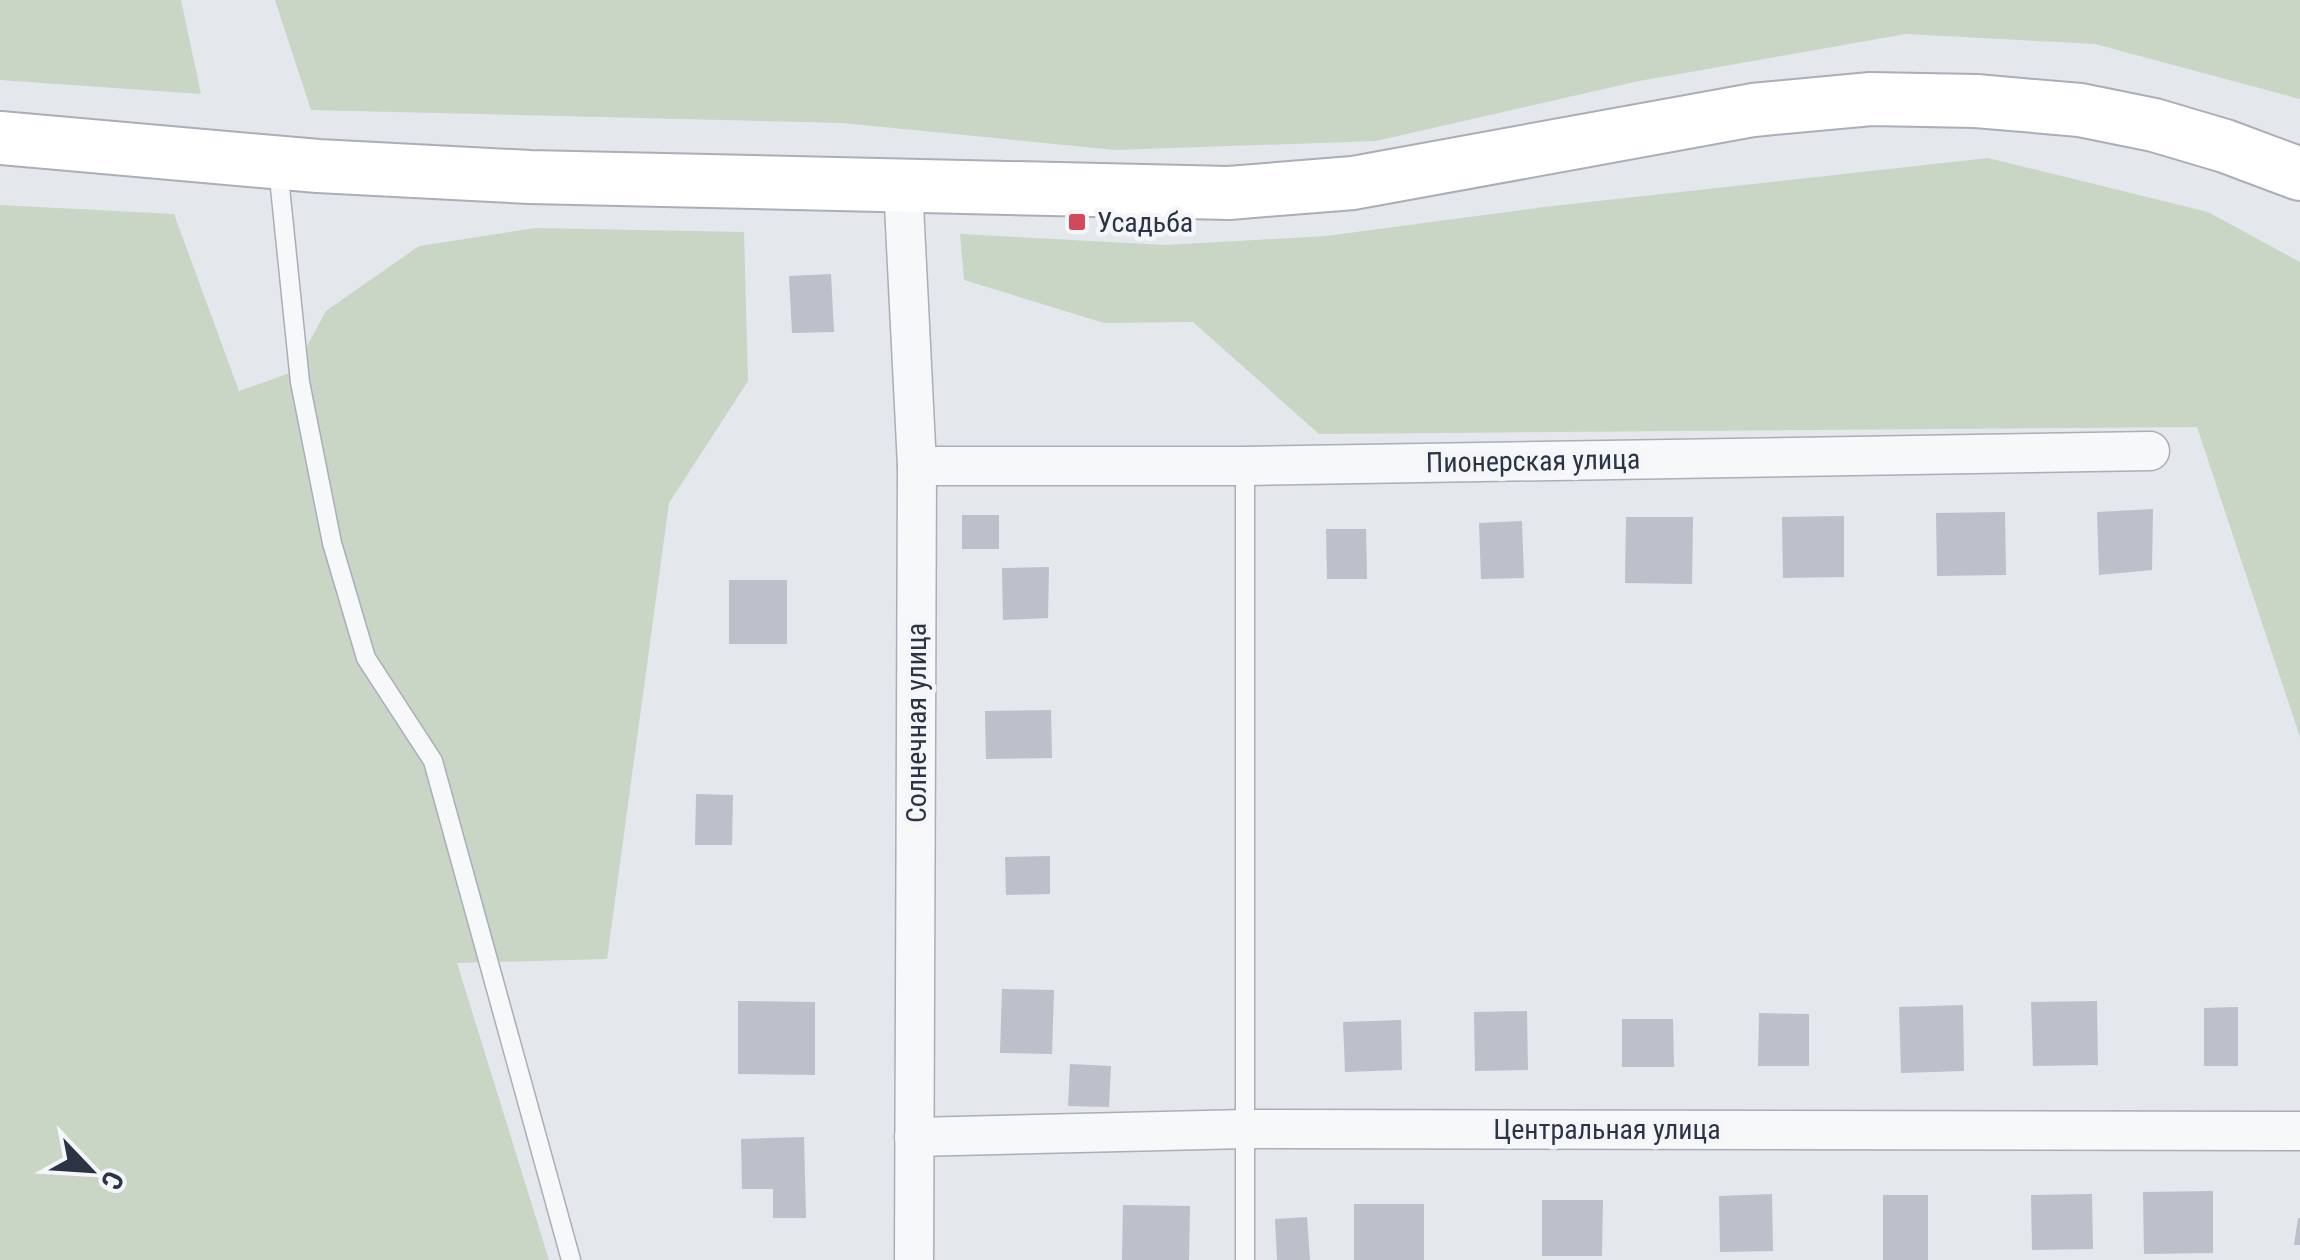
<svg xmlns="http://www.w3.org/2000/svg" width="2300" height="1260" viewBox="0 0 2300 1260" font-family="'Roboto Condensed',sans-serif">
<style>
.green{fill:#c9d6c5}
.building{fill:#bbc0ca}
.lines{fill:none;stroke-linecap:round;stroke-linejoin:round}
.service-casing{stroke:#a9aeb7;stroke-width:21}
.minor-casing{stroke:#a9aeb7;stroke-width:41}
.secondary-casing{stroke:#a9aeb7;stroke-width:56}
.service{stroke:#f7f8fa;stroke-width:18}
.minor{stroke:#f7f8fa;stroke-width:38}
.secondary{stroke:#fff;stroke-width:52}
.poi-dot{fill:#d1495b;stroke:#f4f6f9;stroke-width:4}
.labels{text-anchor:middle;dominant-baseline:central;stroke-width:9;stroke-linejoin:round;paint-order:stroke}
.poi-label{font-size:28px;fill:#2b3445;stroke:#f4f6f9;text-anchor:start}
.street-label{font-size:28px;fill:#2b3445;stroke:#f4f6f9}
</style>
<rect width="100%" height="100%" fill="#e4e7ec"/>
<g class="green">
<polygon points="0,0 181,0 201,94 0,80"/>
<polygon points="275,0 2300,0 2300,99 2095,44 1906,34 1639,81 1376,141 1116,150 842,123 311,110"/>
<polygon points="1988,158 2208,212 2300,262 2300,737 2197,427 1319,434 1193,322 1104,323 964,280 960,234 1165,245 1326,236 1544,207"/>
<polygon points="0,205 174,214 239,391 293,372 326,311 419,246 535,228 744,232 748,381 669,503 607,959 457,963 549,1260 0,1260"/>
</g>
<g class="building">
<polygon points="831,274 834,332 792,333 789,276"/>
<polygon points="2153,509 2152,570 2099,575 2097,512"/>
<polygon points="2005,512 2006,575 1937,576 1936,513"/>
<rect x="962" y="515" width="37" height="34"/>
<polygon points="1844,516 1844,577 1783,578 1782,517"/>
<polygon points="1626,517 1693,517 1692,584 1625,583"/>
<polygon points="1522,521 1524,578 1481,579 1479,523"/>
<polygon points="1326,529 1366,529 1367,579 1327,579"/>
<polygon points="1049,567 1048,618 1003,620 1002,568"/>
<rect x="729" y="580" width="58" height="64"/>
<polygon points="1051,710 1052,758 986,759 985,711"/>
<polygon points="696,794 733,795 732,845 695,845"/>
<polygon points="1050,856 1050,894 1006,895 1005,857"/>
<polygon points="1002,989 1054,990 1052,1054 1000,1053"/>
<polygon points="738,1001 815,1002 815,1075 738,1074"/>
<polygon points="2097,1001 2098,1065 2033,1066 2031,1002"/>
<polygon points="1963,1005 1964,1071 1901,1073 1899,1007"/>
<polygon points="2238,1007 2238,1066 2204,1066 2204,1008"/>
<polygon points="1527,1011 1528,1070 1475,1071 1474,1012"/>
<polygon points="1759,1013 1809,1014 1809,1066 1758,1066"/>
<polygon points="1622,1019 1673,1019 1674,1067 1622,1067"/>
<polygon points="1401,1020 1402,1070 1345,1072 1343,1022"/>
<polygon points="1070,1064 1111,1066 1109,1107 1068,1106"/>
<polygon points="804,1137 806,1218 773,1218 773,1189 742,1189 741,1139"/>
<polygon points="2213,1191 2213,1253 2144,1254 2143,1192"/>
<polygon points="1772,1194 1773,1251 1720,1252 1719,1196"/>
<polygon points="2092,1194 2093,1249 2032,1250 2031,1195"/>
<rect x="1883" y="1195" width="45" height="65"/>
<polygon points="1542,1200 1603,1200 1602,1256 1542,1256"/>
<rect x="1354" y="1204" width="70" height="56"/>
<polygon points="1123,1205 1190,1206 1189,1260 1122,1260"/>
<polygon points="1307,1217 1310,1260 1277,1260 1275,1219"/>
<polygon points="2298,1218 2300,1218 2300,1245 2294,1245"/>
</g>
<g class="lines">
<g class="service-casing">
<g id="service">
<polyline points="278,168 300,382 332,543 366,658 433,761 571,1260"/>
<polyline points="1245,1260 1245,466"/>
</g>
</g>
<g class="minor-casing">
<g id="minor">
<polyline points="903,185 917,466 914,1260"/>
<polyline points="917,466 1245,466 2150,451"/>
<polyline points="914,1137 1246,1129 2300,1131"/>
</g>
</g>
<g class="secondary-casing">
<polyline id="secondary" points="0,138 318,166 530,177 1229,193 1353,183 1753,110 1871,99 1976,101 2080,110 2154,125 2225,146 2300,174"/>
</g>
<use href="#service" class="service"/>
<use href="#minor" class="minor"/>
<use href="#secondary" class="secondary"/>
</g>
<rect class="poi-dot" x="1067" y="212" width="20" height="20" rx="5"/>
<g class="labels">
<g class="poi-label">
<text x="1097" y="222">Усадьба</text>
</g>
<g class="street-label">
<text transform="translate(1533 461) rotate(-1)">Пионерская улица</text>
<text transform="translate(916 723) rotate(-90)">Солнечная улица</text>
<text x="1607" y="1129">Центральная улица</text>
</g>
</g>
<g transform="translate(90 1170) rotate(115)" stroke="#f4f6f9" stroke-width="8" paint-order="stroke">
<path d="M0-8L18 38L0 25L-18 38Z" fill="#2b3445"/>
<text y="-15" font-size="28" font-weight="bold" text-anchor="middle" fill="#2b3445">С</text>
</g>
</svg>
